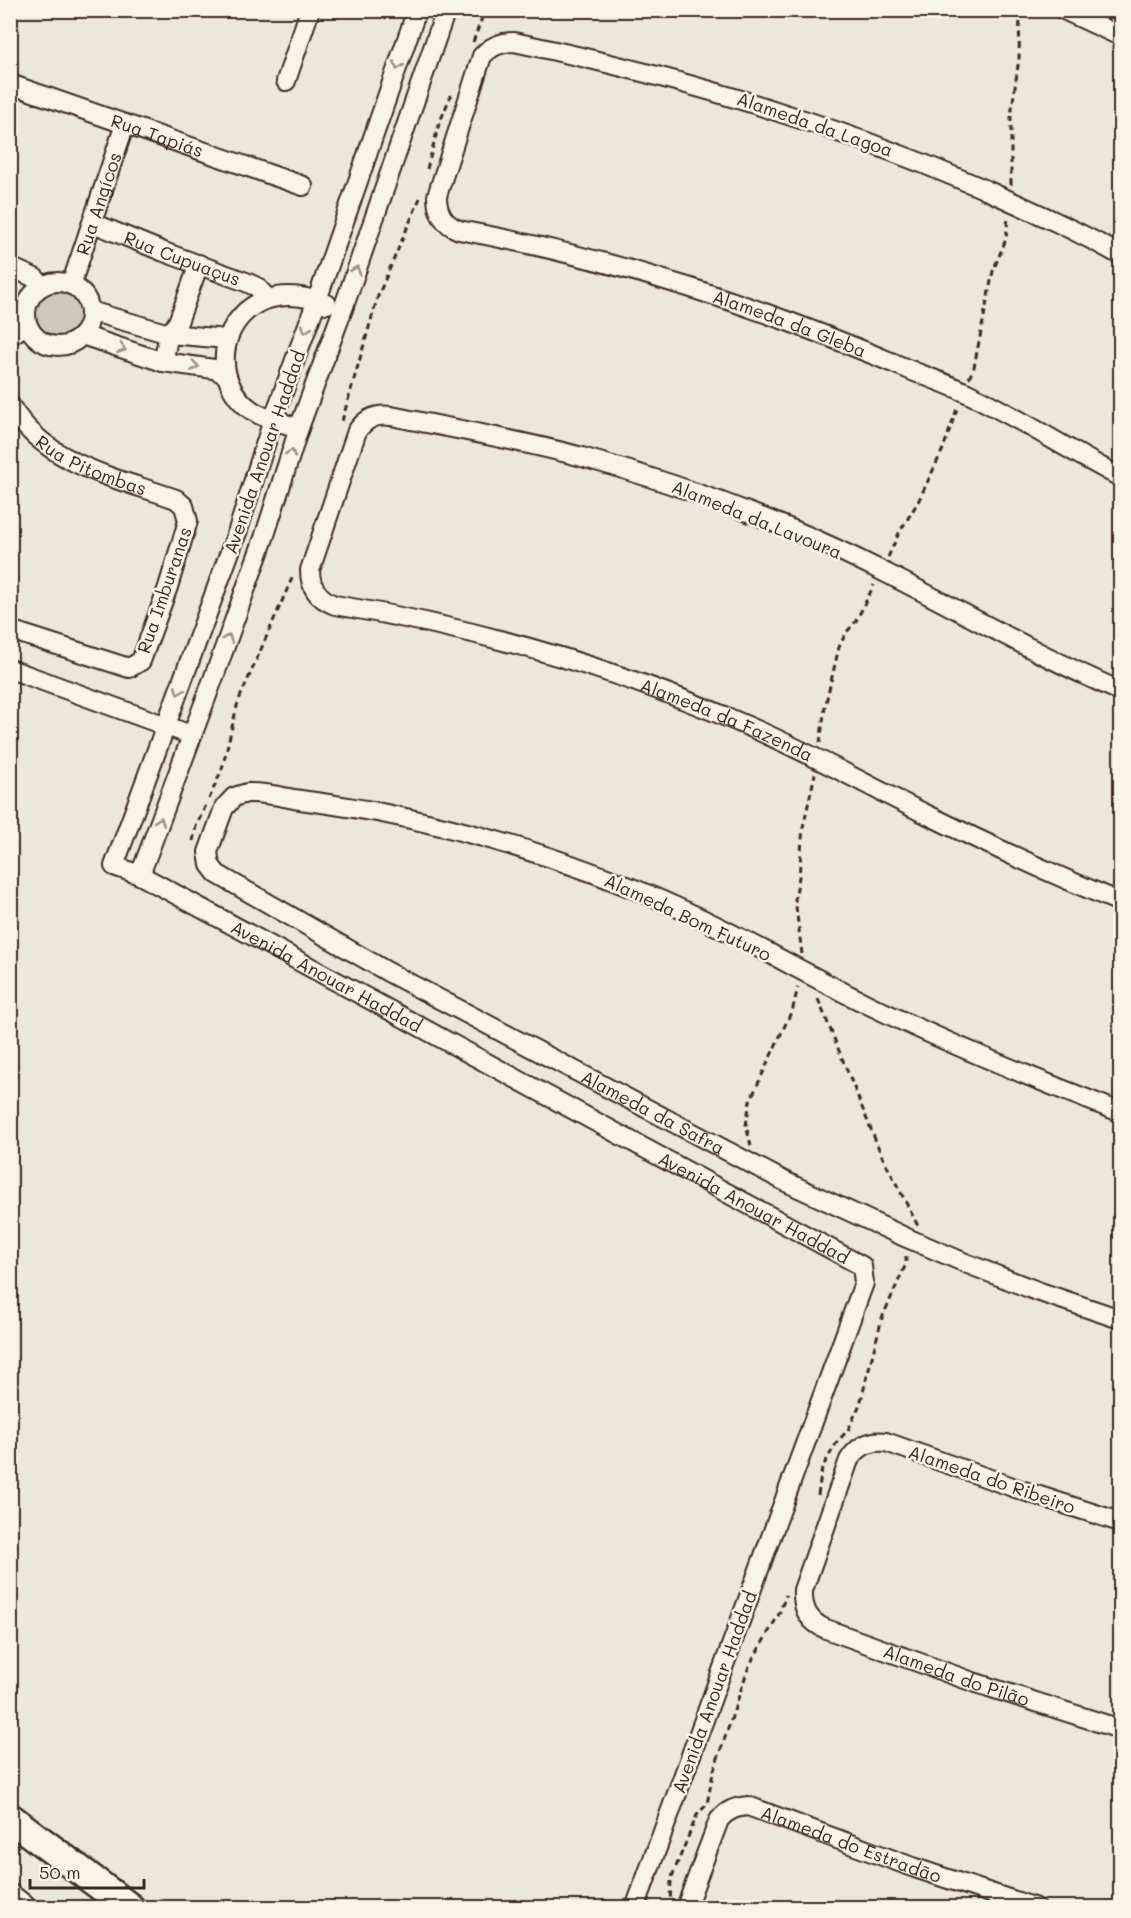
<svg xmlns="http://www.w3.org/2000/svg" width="1131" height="1918" viewBox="0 0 1131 1918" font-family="Mali,sans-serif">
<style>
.green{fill:#cec8bc;stroke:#84796d;stroke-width:1.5}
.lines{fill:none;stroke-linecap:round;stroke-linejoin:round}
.street-casing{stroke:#3b2a1e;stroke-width:22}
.primary-casing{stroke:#3b2a1e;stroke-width:33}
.path{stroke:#3b2a1e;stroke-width:3;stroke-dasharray:6 4.5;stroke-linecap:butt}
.street{stroke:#f7f3e8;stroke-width:18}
.primary{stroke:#f7f3e8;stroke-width:28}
.oneway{stroke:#998e83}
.labels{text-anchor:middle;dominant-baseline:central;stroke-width:5;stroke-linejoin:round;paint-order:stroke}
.street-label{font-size:18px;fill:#3b2a1e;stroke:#f7f3e8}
</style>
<rect width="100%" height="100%" fill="#ece7dc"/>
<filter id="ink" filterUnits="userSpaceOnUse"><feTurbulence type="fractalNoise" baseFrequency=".0167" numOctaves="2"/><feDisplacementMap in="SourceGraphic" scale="12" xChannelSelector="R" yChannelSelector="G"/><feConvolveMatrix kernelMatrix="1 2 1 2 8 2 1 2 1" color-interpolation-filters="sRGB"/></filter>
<g filter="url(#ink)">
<circle class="green" cx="58" cy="313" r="24"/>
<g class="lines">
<g class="street-casing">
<g id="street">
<path id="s1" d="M417,10L317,300L273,420L238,530L114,866L140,875L862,1266L864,1283L635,1908"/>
<polyline points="1064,10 1120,36"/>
<polyline points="286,81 310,10"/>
<path id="s2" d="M10,84L303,186"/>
<path id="s3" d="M93,223L164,252L246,282L257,287L268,299"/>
<path id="s4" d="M1120,255C1074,229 1026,208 977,186C826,121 676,76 514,42C501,42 491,46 482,56L437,196C437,213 444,224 459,230C618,259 762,307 910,370C928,377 947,384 965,392C1018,417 1068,450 1120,477"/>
<polyline points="10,267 35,278 42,286"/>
<circle cx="58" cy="314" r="32"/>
<path id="s5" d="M71,285L125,124"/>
<polyline points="90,311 169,334 227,339"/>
<polyline points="82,335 163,362 214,369 226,375"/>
<polyline points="10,336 27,324"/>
<polyline points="163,362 169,334 178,322 199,264"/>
<path id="s6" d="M10,405C45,465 117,478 176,499L184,506L188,521L168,587L141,661L129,668L10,630"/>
<path d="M299,428C281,422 258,418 244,404C210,372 223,313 268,299C287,293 309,297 327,304"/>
<polyline points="10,669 191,735"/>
<path id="s7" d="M1120,691C1010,643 907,578 796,531C726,502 654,477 582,457C519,440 455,429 391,416C377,414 366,418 357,431L310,570C310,588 319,599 335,605C476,628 612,667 743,724C807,751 868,786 930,816C993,847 1056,876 1120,902"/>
<polyline points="140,875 215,674 264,538 299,428 343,309 446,10"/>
<path id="s8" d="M1120,1112C1034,1079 948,1044 865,1003C805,974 747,939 685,911C587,866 484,833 377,812C350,807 322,803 294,799C279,796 263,792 247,793L234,797L224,808L208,852L210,865L217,874L388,972L786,1182L907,1238L968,1264L1037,1291L1120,1319"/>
<path id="s9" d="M1120,1522L1021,1490L886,1442C870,1440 858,1446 849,1460L803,1590C802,1609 809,1622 826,1629L973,1682L1120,1729"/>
<polyline points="10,1893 29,1908"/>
<path id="s10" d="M689,1908L688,1902L719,1820C727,1810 736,1807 748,1806L915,1868L1036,1908"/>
</g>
</g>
<g class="primary-casing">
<polyline id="primary" points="10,1818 130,1908"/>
</g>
<g class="path">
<polyline points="473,42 485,10"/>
<polyline points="427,169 439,124 451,95"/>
<polyline points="1011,185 1011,116 1019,58 1020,10"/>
<polyline points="969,378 974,367 993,271 1006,239 1008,216"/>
<polyline points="342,421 378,296 420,198"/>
<polyline points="888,557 899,533 918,502 943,449 958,406"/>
<polyline points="820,743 825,707 839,647 846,633 856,621 874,585"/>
<polyline points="209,799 222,769 238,702 293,576"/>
<polyline points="193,841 196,826 206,805"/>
<polyline points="802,954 795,899 799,877 803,827 815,774"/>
<polyline points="818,999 881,1154 918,1226"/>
<polyline points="751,1146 746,1125 750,1101 793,1008 798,987"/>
<polyline points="818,1495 822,1468 837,1442 848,1430 860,1404 882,1318 906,1264 906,1256"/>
<polyline points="670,1908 671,1879 697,1815 707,1804 713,1773 749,1666 779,1614 786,1595"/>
</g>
<use href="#street" class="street"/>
<use href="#primary" class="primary"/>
</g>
<defs><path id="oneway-chevron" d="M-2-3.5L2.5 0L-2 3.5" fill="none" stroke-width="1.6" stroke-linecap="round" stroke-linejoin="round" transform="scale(1.5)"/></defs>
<g class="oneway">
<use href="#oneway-chevron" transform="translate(398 66) rotate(109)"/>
<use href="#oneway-chevron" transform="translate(356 270) rotate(-71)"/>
<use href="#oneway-chevron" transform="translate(306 329) rotate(110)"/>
<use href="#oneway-chevron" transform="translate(122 349) rotate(19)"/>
<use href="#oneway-chevron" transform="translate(195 366) rotate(8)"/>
<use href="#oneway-chevron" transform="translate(291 453) rotate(-72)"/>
<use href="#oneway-chevron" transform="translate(228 638) rotate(-70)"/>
<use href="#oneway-chevron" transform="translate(179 691) rotate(111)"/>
<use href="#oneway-chevron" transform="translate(160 821) rotate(-70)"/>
</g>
</g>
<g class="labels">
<g class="street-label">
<text transform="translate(815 124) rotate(19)">Alameda da Lagoa</text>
<text stroke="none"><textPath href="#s2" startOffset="156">Rua Tapiás</textPath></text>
<text stroke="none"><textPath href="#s5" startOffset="86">Rua Angícos</textPath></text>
<text stroke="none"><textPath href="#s3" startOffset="96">Rua Cupuaçus</textPath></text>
<text stroke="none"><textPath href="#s4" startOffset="1215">Alameda da Gleba</textPath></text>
<text transform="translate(264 452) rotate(-71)">Avenida Anouar Haddad</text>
<text stroke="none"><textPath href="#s6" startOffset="104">Rua Pitombas</textPath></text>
<text transform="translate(757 519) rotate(22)">Alameda da Lavoura</text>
<text transform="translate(164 590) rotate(-71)">Rua Imburanas</text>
<text stroke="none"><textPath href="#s7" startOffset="1425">Alameda da Fazenda</textPath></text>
<text transform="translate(688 917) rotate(25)">Alameda Bom Futuro</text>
<text stroke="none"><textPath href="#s1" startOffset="1148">Avenida Anouar Haddad</textPath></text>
<text stroke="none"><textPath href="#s8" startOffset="1532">Alameda da Safra</textPath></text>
<text stroke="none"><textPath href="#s1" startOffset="1634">Avenida Anouar Haddad</textPath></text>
<text transform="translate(992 1479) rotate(19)">Alameda do Ribeiro</text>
<text stroke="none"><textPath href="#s9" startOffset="616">Alameda do Pilão</textPath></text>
<text transform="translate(714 1692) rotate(-70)">Avenida Anouar Haddad</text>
<text stroke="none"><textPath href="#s10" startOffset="237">Alameda do Estradão</textPath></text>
</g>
</g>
<rect width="1131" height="1918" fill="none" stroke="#f7f3e8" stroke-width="36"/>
<rect x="18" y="18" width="1095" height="1882" fill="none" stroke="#3b2a1e" stroke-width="2" filter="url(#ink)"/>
<path d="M30 1879v9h114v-9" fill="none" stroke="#3b2a1e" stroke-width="3"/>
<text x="39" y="1879" font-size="18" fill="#3b2a1e" stroke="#f7f3e8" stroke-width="4.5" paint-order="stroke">50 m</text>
</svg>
